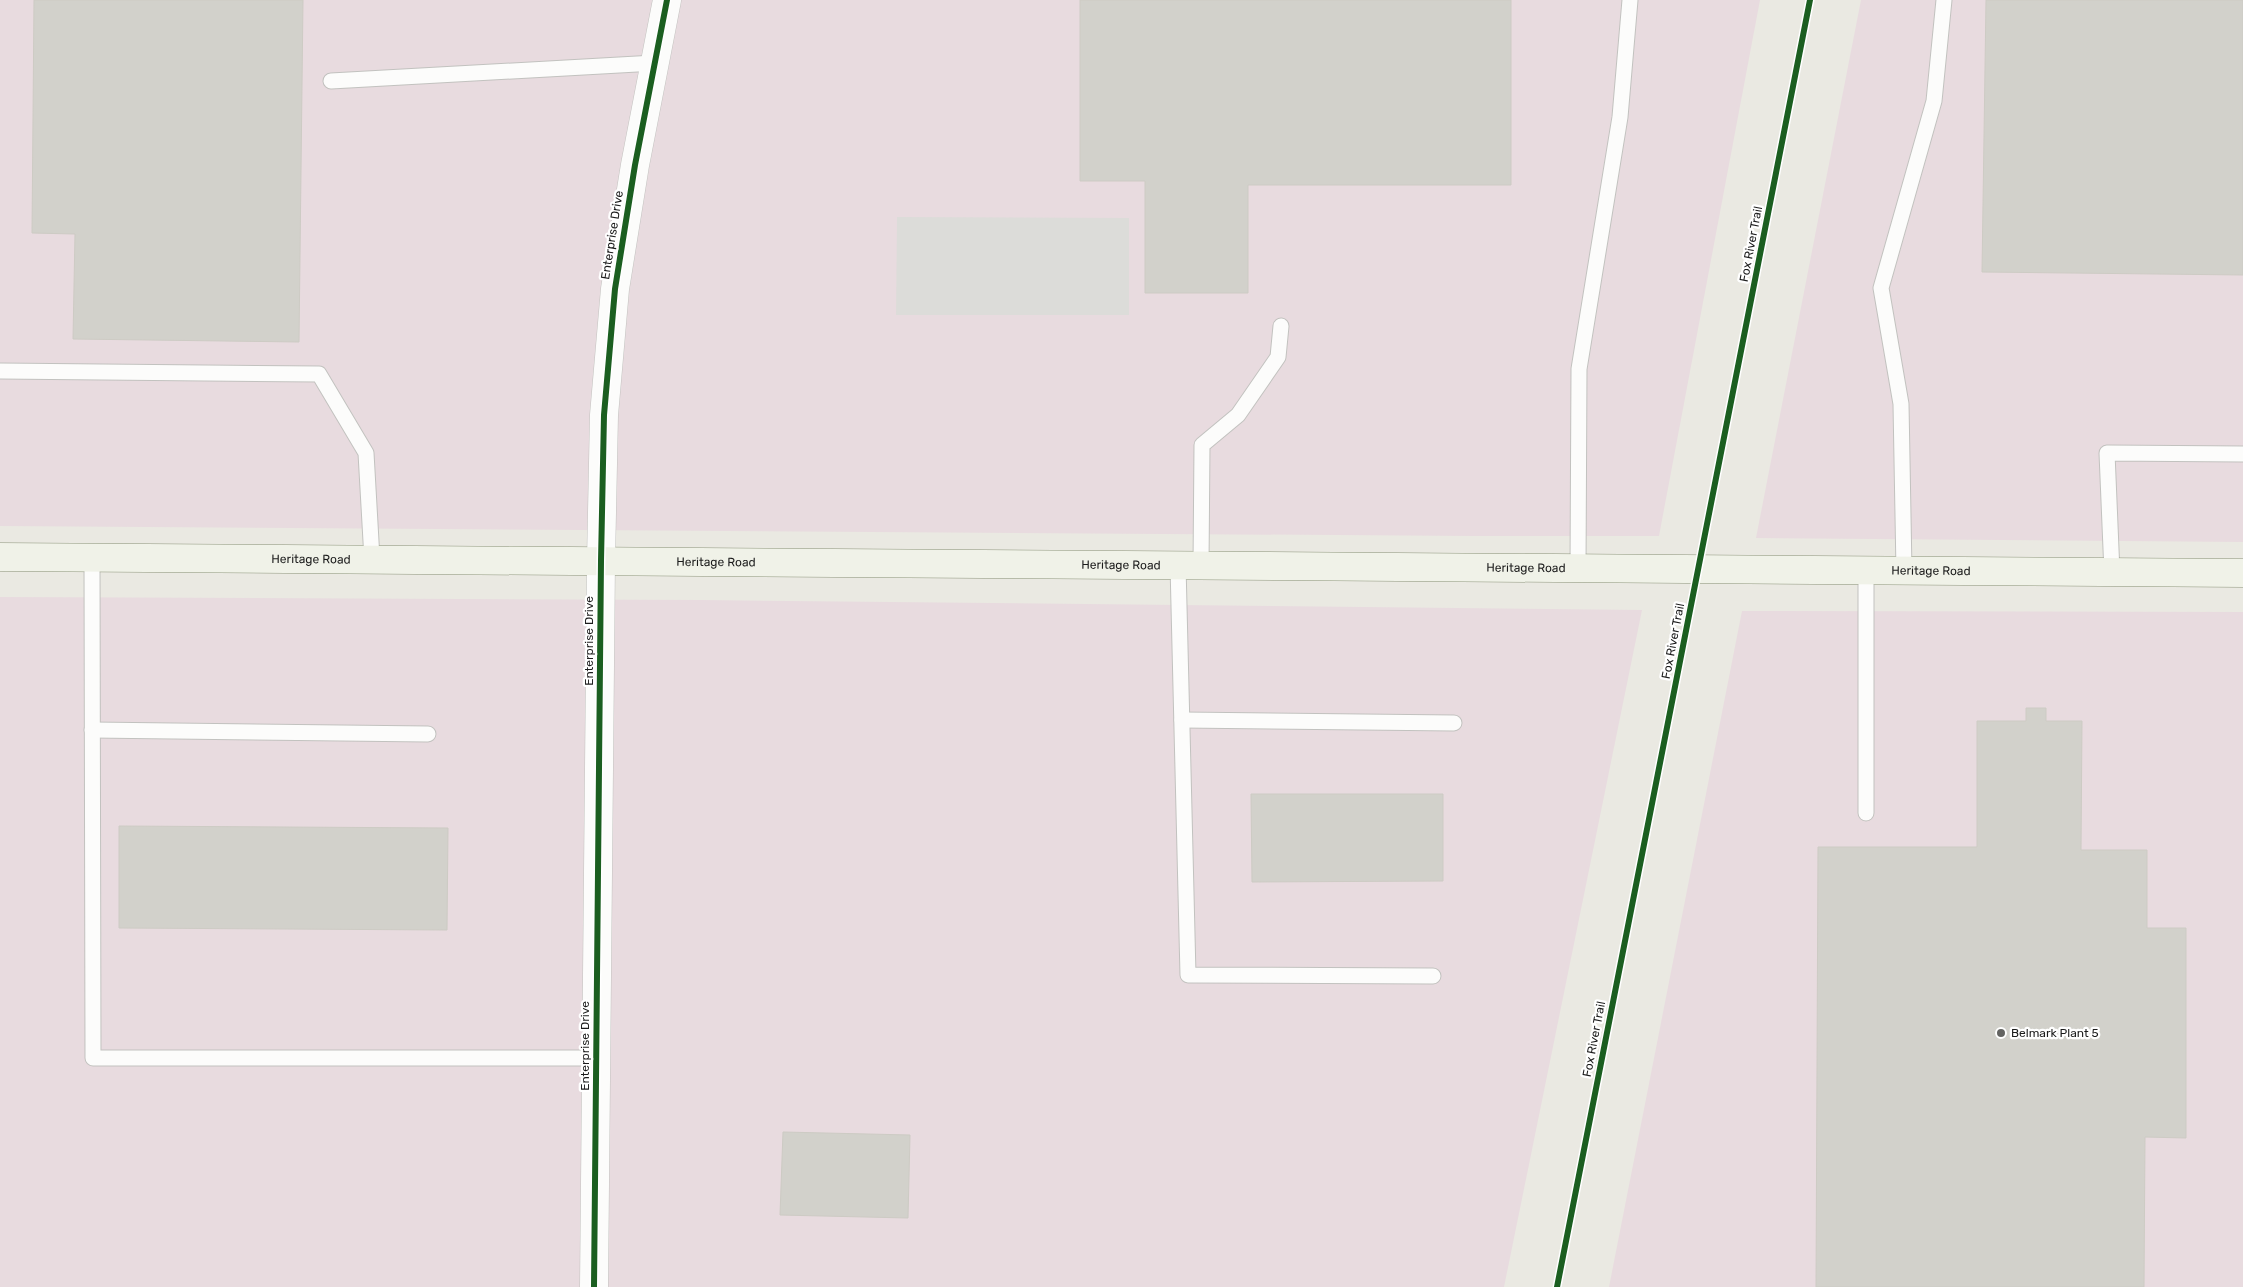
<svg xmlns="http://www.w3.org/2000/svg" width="2243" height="1287" viewBox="0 0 2243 1287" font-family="Rubik,sans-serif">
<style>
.industrial{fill:#e8dbdf}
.parking{fill:#dcdcd9}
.building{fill:#d2d1cb;stroke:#cdcbc4}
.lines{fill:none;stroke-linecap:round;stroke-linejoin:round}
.lane-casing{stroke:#c2c2bf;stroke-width:17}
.street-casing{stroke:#c2c2bf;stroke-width:29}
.secondary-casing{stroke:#8c947a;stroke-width:29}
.path{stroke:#d2c6c1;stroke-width:3;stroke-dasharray:2.5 2.5;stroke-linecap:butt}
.lane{stroke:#fcfcfb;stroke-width:15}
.street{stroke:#fcfcfb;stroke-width:28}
.secondary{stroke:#f0f2e8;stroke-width:28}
.cycleway-casing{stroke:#fff;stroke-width:9}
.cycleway{stroke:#1b5e20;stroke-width:6}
.poi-dot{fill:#636361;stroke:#fff;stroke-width:2}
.labels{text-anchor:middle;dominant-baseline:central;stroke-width:4.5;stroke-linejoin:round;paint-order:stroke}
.street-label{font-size:12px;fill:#1b1b1b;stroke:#fff}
.poi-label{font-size:12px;fill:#1b1b1b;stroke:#fff;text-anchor:start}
</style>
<rect width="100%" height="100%" fill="#eae9e2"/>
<g class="industrial">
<polygon points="0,0 1760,0 1659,536 1473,536 0,526"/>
<polygon points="1861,0 2243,0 2243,542 1756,538"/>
<polygon points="0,597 701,600 1642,610 1504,1287 0,1287"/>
<polygon points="1742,611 2243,612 2243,1287 1609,1287"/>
</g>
<polygon class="parking" points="897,217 1129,218 1129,315 896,315"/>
<g class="building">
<polygon points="34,0 303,0 299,342 73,339 75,234 32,233"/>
<polygon points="1080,0 1511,0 1511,185 1248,185 1248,293 1145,293 1145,181 1080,181"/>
<polygon points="1986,0 2243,0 2243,275 1982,272"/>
<polygon points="2026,708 2046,708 2046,721 2082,721 2081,850 2147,850 2147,928 2186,928 2186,1138 2145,1137 2144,1287 1816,1287 1818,847 1977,847 1977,721 2026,721"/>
<polygon points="1251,794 1443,794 1443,881 1252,882"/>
<polygon points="119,826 448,828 447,930 119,928"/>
<polygon points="783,1132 910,1135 908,1218 780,1215"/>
</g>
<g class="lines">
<g class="lane-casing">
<g id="lane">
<polyline points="331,81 655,63"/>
<polyline points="0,371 319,374 366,453 372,559"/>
<polyline points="92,558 93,1058 596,1058"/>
<polyline points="1178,565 1188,975 1433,976"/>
<polyline points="1201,566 1202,445 1238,415 1278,357 1281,326"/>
<polyline points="1578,569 1579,369 1620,117 1630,0"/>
<polyline points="1866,571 1866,813"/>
<polyline points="1904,571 1901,404 1881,288 1934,101 1944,0"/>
<polyline points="2112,573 2107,453 2243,454"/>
<polyline points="1182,720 1454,723"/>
<polyline points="92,730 428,734"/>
</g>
</g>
<g class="street-casing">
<polyline id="street" points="594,1287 601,561 604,415 615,289 635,165 667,0"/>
</g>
<g class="secondary-casing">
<g id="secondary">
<path id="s1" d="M0,557L2243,573"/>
</g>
</g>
<g class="path">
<polyline points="1705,538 1810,0"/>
<polyline points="1557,1287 1692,601"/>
</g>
<use href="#lane" class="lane"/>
<use href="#street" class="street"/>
<use href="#secondary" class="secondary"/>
<g class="cycleway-casing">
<g id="cycleway">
<polyline points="594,1287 601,561 604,415 615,289 635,165 667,0"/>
<polyline points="1557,1287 1810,0"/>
</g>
</g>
<use href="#cycleway" class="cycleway"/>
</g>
<circle class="poi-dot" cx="2001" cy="1033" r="5"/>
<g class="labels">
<g class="street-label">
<text transform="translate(612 235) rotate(-81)">Enterprise Drive</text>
<text transform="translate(1751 244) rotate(-79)">Fox River Trail</text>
<text stroke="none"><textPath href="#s1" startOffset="311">Heritage Road</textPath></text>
<text stroke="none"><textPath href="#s1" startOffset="716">Heritage Road</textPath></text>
<text stroke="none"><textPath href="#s1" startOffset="1121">Heritage Road</textPath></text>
<text stroke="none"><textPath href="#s1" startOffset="1526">Heritage Road</textPath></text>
<text stroke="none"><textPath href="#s1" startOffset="1931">Heritage Road</textPath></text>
<text transform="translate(589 641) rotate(-90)">Enterprise Drive</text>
<text transform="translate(1673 641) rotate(-79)">Fox River Trail</text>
<text transform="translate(1594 1039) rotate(-79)">Fox River Trail</text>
<text transform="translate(585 1046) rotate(-90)">Enterprise Drive</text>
</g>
<g class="poi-label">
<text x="2011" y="1033">Belmark Plant 5</text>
</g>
</g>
</svg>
